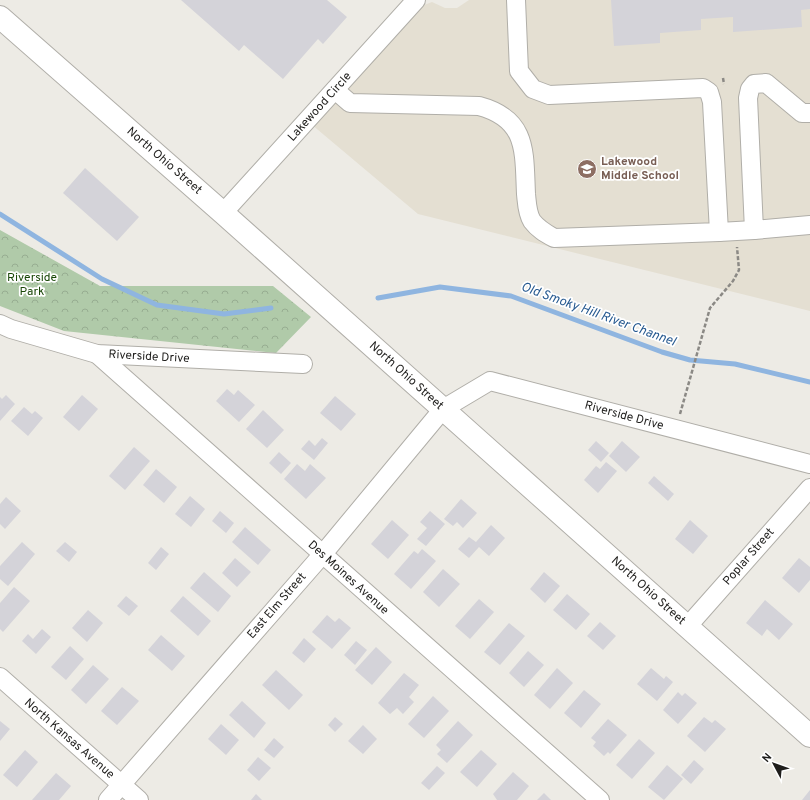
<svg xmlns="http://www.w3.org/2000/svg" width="810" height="800" viewBox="0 0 810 800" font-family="Overpass,sans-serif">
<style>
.built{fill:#e4dfd2}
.park{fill:url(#park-crowns)}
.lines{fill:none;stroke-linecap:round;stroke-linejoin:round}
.stream{stroke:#8fb5e0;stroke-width:5}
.building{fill:#d4d3d9}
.minor-casing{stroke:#b0aea8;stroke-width:20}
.major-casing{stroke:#b0aea8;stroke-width:24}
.path{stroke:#8b8985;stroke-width:2.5;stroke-dasharray:4 2;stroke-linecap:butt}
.minor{stroke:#fff;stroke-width:18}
.major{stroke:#fff;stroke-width:22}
.labels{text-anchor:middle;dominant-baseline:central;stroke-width:3.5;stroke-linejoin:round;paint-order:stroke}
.street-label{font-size:12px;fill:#1f1e1c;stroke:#fff}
.education-label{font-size:12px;font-weight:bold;fill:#785e54;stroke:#fff;text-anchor:start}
.park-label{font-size:12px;fill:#194707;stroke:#fff}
.water-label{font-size:13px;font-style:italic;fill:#265990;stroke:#fff}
</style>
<defs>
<pattern id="park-crowns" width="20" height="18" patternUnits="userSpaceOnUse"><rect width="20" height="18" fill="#b0caa9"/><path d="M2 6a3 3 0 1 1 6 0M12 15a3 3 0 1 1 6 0" fill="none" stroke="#97ad91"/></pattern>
</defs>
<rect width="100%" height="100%" fill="#edebe5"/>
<polygon class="built" points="469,0 810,0 810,311 418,214 311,124 419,7 432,2 445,8 457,8"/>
<polygon class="park" points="0,230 100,286 273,286 311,317 276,353 64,331 0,306"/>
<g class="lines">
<g class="stream">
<polyline points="0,214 102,279 157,305 224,314 271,308"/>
<polyline points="378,298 440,287 511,296 662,352 690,360 735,364 810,382"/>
</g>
</g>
<g class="building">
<polygon points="181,0 327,0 347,17 323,44 318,39 283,79 244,45 239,51"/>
<polygon points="611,0 810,0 810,9 801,10 802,27 733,32 733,17 701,19 701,30 660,33 660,43 614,46"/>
<polygon points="85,168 139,217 117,241 63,193"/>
<polygon points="227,389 234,395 238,390 255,405 239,422 216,401"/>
<polygon points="6,395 15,404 0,421 0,397 2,399"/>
<polygon points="82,395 98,409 79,431 63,417"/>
<polygon points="335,396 356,414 341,431 320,413"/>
<polygon points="24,407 32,414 35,411 43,418 28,436 11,421"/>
<polygon points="263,410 284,430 267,448 246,429"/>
<polygon points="322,438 328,443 314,460 301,449 309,440 315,446"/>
<polygon points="596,441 609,453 601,462 588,450"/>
<polygon points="622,441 640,457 626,472 609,456"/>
<polygon points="134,447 150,461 125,490 109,476"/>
<polygon points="279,452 291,463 281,474 269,463"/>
<polygon points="606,462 617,471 598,493 584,480 596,466 600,469"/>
<polygon points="297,464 305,471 310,464 326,478 306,499 284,479"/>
<polygon points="156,469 177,487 164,503 143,485"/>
<polygon points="654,476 674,494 668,501 648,483"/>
<polygon points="190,496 205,509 191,527 175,514"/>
<polygon points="6,497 21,511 5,529 0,524 0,504"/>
<polygon points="461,499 477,513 463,528 457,522 453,526 444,519"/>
<polygon points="220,511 234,523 226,533 212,521"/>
<polygon points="430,511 445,524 426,546 417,539 427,528 420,522"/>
<polygon points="392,520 409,535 388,559 371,544"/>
<polygon points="690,520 708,536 693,554 675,539"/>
<polygon points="491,525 505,538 489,556 479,547 469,558 458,549 469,537 476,542"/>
<polygon points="245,527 271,550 258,565 232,542"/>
<polygon points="22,542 35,554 8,586 0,579 0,566"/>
<polygon points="65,542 77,552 69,562 56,551"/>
<polygon points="161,547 169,554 156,570 148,563"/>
<polygon points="422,549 436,561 411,589 394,574 414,551 418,554"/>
<polygon points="235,558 251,572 237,587 222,573"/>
<polygon points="799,558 810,567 810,580 799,593 782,578"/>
<polygon points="443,569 460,584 439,607 423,592"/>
<polygon points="204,572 231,596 218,612 190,588"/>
<polygon points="544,572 560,586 545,603 530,589"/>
<polygon points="14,587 30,601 3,632 0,629 0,603"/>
<polygon points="567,594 590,614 576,630 553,610"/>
<polygon points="126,596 138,606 129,616 117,606"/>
<polygon points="183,596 211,621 198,636 170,611"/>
<polygon points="479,599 494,612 470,639 455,626"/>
<polygon points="765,600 793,624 779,640 767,629 762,636 746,623"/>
<polygon points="88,610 103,623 87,642 72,628"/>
<polygon points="327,615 335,622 339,618 351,628 332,649 312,632"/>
<polygon points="600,622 616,636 603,650 587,636"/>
<polygon points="509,623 525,636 500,665 484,652"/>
<polygon points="42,629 51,637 36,654 22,641 28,634 33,639"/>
<polygon points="161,635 185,656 172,671 148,650"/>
<polygon points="304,638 316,649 304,663 292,653"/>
<polygon points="356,641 367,650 355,665 344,655"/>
<polygon points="70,646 84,659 66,680 51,667"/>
<polygon points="376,647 392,662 372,685 355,670"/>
<polygon points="528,651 544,665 524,687 509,673"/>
<polygon points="93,665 109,679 86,704 71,690"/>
<polygon points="557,668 573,683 550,709 534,695"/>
<polygon points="651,668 664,679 666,676 673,682 657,701 637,684"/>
<polygon points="276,670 303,695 289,710 262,685"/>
<polygon points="404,673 419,685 409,697 414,702 403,714 397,708 390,714 378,703"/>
<polygon points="122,687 139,701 117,725 101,711"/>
<polygon points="584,690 601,704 581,728 564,713"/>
<polygon points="678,692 682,696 685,693 697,703 678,724 663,710"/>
<polygon points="433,696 449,711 424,738 408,724"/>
<polygon points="242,701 266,723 254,738 229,715"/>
<polygon points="335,717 343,724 335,732 328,725"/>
<polygon points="704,717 712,723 715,720 726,729 705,752 687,736"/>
<polygon points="608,719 627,735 610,754 608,752 604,756 593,746 596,742 591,738"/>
<polygon points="0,721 10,729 0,741"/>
<polygon points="458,721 473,735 447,763 437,754 441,750 436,745"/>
<polygon points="221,724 239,740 226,755 208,739"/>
<polygon points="363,725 377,739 363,754 348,741"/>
<polygon points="274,738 284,747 274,758 264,750"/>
<polygon points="639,739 655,753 632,779 616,765"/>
<polygon points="25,750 38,762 17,787 3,775"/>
<polygon points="481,750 497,764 477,787 460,772"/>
<polygon points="258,757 271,768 259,781 247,770"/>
<polygon points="694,760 704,769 691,784 681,775"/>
<polygon points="667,765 683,779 664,800 648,787"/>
<polygon points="437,766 445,773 429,790 421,783"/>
<polygon points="513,772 529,786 517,800 497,800 493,794"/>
<polygon points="56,773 71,786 59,800 32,800"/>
<polygon points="810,790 810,800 802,800"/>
<polygon points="544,793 551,800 537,800"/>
<polygon points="256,794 262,800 251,800"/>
</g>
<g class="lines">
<g class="minor-casing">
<g id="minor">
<path d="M335,90L350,103L479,106C528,119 524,152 526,194C527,203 527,213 532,221C538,229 545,233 554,238L719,232L712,102L709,92L703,88L549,95L533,89L519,71L516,0"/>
<polyline points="810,113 802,113 766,83 754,84 750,89 748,98 754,230 810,225"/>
<polyline points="223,213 416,0"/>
<polyline points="719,232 754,230"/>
<polyline points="0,324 11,329 97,354 303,364"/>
<polyline points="97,354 600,800"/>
<polyline points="687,627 810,488"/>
<polyline points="0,677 139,800"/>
<polyline points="108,800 322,555 443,409 490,381 810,464"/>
</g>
</g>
<g class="major-casing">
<polyline id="major" points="0,17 223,213 810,736"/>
</g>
<g class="path">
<polyline points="723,78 724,84"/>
<polyline points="680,414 710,308 733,281 739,270 737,247"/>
</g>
<use href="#minor" class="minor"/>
<use href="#major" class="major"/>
</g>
<defs>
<g id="school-disc" transform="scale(1)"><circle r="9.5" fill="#8d6e63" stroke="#fff"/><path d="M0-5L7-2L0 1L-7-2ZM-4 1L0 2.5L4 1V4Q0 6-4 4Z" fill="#fff"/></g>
</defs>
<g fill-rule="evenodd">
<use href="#school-disc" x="587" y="169"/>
</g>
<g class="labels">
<g class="street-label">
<text transform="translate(320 107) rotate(-48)">Lakewood Circle</text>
<text transform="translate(164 161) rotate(41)">North Ohio Street</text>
<text transform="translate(149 357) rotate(3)">Riverside Drive</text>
<text transform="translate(406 376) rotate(42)">North Ohio Street</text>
<text transform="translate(624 416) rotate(15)">Riverside Drive</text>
<text transform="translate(749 557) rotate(-49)">Poplar Street</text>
<text transform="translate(348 578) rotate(42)">Des Moines Avenue</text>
<text transform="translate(648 591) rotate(42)">North Ohio Street</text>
<text transform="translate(277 606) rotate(-49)">East Elm Street</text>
<text transform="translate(69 739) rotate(41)">North Kansas Avenue</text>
</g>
<g class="education-label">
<text x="601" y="162">Lakewood<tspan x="601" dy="14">Middle School</tspan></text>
</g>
<g class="park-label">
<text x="32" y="278">Riverside<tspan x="32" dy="14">Park</tspan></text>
</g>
<g class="water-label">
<text transform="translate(598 315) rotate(20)">Old Smoky Hill River Channel</text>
</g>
</g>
<g transform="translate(774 764) rotate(311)" stroke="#ffffff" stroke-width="3" paint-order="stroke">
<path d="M0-3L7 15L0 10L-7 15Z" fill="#1f1e1c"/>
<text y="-6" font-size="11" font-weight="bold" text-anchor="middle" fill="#1f1e1c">N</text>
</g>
</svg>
